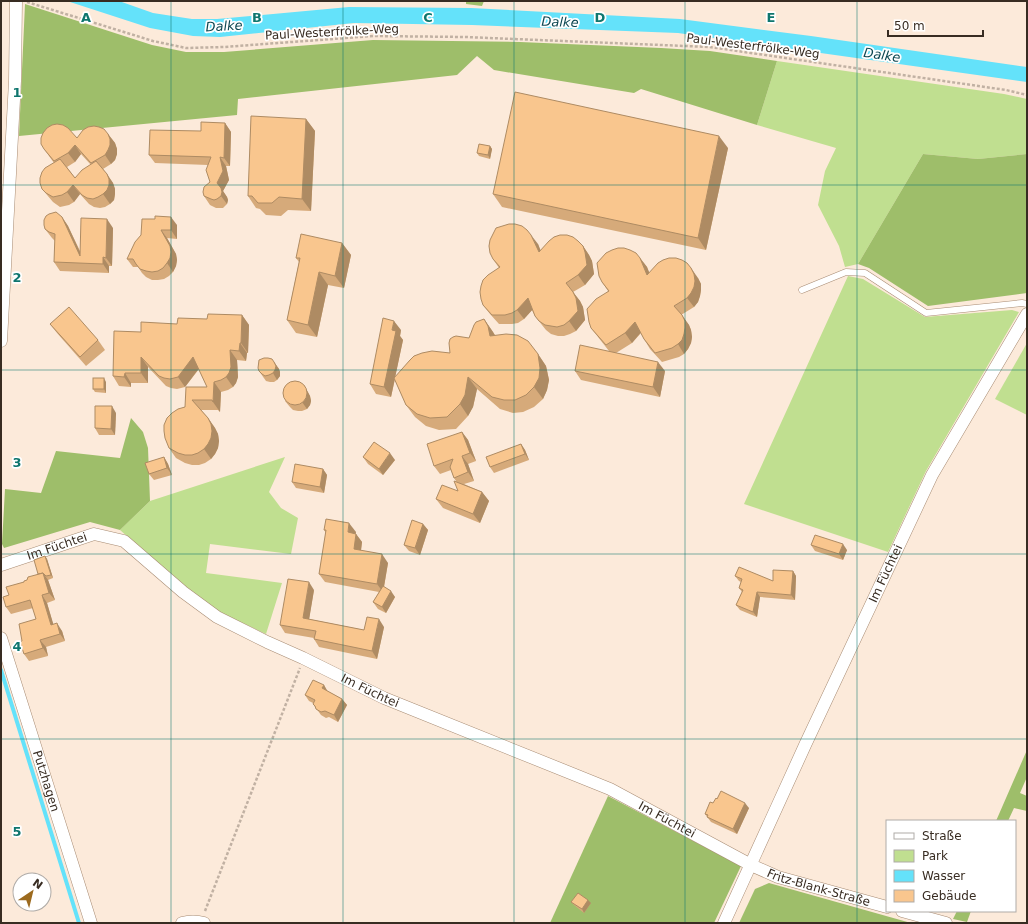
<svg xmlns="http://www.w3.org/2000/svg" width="1028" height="924" viewBox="0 0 1028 924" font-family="'DejaVu Sans',sans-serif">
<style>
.green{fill:#c0df90}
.forest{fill:#9ebe6a}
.water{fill:#64e2fa}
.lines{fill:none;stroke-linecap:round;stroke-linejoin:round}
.stream{stroke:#64e2fa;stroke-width:4}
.service-casing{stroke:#a88c74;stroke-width:7}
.minor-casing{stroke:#a88c74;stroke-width:13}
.path{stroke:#c1b1a3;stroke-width:2.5;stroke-dasharray:3 2;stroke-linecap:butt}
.service{stroke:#fff;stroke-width:6}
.minor{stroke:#fff;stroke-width:12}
.wall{fill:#d6aa7a;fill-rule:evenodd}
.shaded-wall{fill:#ae8b63}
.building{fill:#f9c68e;stroke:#ae8b63}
.grid{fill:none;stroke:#0f766e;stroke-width:1;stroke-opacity:0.55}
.labels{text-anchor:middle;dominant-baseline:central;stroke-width:3.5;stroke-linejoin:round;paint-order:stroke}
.street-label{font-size:12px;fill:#382c22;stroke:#fff}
.water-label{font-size:13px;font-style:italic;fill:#0d4751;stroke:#fff}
.grid-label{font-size:13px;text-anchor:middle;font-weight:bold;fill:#0f766e;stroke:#fff;stroke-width:3.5;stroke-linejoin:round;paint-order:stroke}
</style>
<rect width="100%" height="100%" fill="#fceada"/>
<g class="green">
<polygon points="777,61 1004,94 1027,99 1027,154 978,159 923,154 858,264 845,267 839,246 818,205 825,171 836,148 757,125"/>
<polygon points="848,276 863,279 925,317 1012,310 1019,312 926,471 888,552 744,504"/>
<polygon points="1027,343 1027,415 995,399"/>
<polygon points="285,457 269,492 281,508 298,518 291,554 210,544 206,573 282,583 266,634 219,612 186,588 120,530 150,501"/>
</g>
<g class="forest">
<polygon points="466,1 484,1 482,6 466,4"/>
<polygon points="25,4 152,45 186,52 224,52 373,40 520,42 661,48 710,51 777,61 757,125 641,89 634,93 494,70 477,56 457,75 238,99 237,115 19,136"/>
<polygon points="923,154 978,159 1027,154 1027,293 928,306 869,268 858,264"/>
<polygon points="131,418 143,432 148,448 150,501 120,530 90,522 4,548 2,544 5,489 41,493 56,451 120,458"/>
<polygon points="1027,750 1027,777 1020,793 1027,796 1027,811 1014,808 1008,821 996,821"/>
<polygon points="608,796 741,866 714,923 550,923"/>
<polygon points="769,883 911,923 739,923 755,889"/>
<polygon points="957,911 971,911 967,922 953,919"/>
</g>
<polygon class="water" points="67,1 119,1 153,13 192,19 217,19 349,7 471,8 680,19 811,36 1027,67 1027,82 678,33 472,25 354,23 220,37 193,36 150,28"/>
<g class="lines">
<polyline class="stream" points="1,670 79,923"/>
<g class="service-casing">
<polyline id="service" points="802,290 846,272 865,273 926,313 1022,303 1027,304"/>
</g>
<g class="minor-casing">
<g id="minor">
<polyline points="1,341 15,81 16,1"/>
<path id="s1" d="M1,565L94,534L124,541L183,592L217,617L267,642L303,658L384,698L610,789L751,865L778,877L887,907"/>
<path id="s2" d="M1,638L91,923"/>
<polyline points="902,911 946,923"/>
<path d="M182,923C189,921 197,921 204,923"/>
<path id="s3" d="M724,923L806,743L932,475L1027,314"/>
</g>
</g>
<g class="path">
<polyline points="27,2 153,41 186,48 224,47 373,36 465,37 710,47 1006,90 1027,95"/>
<polyline points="205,911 300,668"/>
</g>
<use href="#service" class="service"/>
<use href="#minor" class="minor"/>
</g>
<g class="wall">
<polygon points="306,119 315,131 311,211 288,210 281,216 266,215 260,209 256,208 248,196"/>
<polygon points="225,123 231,132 230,166 226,166 229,180 223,191 227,197 228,200 227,204 223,208 216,208 210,205 204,196 210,182 208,165 155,163 149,155 201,131"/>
<path d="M108,134L115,143L117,149V154L115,160L111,164L103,169L113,183L115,189V194L114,200L110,204L105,207L100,208L94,207L89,204L80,194L74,202L69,205L60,207L53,202L42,189L54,163L44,149L77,138ZM81,154L91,165L75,178L67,167L75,162Z"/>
<polygon points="490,146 492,149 490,159 479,156 477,153"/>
<polygon points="728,148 706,250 502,207 493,194"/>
<polygon points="62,217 68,226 80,251 113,228 112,266 109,266 109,273 60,271 54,262 55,241 52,238 45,229"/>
<polygon points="155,219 177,225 177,239 167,238 176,254 177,260 176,266 173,272 169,276 164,279 158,280 152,280 146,277 142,273 138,267 133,267 127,259"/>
<polygon points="342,243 351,255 344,288 328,285 317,337 296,333 287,320 299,262 296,258"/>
<polygon points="538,244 540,250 583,246 589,255 592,261 594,274 585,285 573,292 580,301 583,307 585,320 576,331 570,334 564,336 558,336 551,334 546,330 542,325 535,316 532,310 524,319 518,323 512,324 499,324 490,314 483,305 499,268 493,259"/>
<polygon points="640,258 647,267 649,273 698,278 701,284 701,290 700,296 698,302 694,307 681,315 689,325 691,330 692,337 691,343 688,349 684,354 679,357 662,362 650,349 644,339 641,333 632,343 616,353 665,371 660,397 581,380 575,371 609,351 598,337 591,328 608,291 602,282"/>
<polygon points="242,315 249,325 248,353 247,353 246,361 237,360 238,377 236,383 233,387 228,390 221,392 220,412 218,410 201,410 208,418 215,428 218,434 219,441 218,448 215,454 211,459 205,463 199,465 192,465 185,463 176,458 169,448 185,407 207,387 199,369 185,387 177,389 171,388 166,386 148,367 148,383 131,383 131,387 119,386 113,376 141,332 177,324"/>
<polygon points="484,319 495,335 538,354 546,366 549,380 547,390 543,399 534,407 523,412 513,413 500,409 477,389 473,407 468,416 456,429 439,430 426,426 415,417 406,405 395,379 391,397 376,394 370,384 401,330 400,336 403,340 395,377 450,353 469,338"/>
<polygon points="50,324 98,340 105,350 86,366 57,333"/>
<polygon points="274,362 279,369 280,372 280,376 277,380 274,382 270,382 266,381 259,371"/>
<polygon points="106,382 106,393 95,392 93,389"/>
<polygon points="304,385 310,396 311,401 310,405 307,409 302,411 298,411 293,410 290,407 285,401"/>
<polygon points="116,413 115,435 99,435 95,428"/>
<polygon points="462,432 468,440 476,461 468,464 474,481 464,484 482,492 489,501 480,523 443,508 436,499 458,491 456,481 454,478 451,470 440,474 434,466"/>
<polygon points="521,444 525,450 529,460 494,473 490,467"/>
<polygon points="164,457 168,464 172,475 154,480 149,474"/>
<polygon points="363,457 395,460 383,475 368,464"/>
<polygon points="323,469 327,475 324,493 296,488 292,482"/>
<polygon points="423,524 428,530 420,555 409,551 404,545"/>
<polygon points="324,530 356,532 355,534 356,534 362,542 361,550 388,563 384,587 395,597 386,613 378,609 373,602 379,592 325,582 319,574 326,533"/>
<polygon points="811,545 847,550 843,560 815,551"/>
<polygon points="45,556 47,559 53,578 48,580 55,600 47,603 53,624 62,631 65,641 46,647 48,656 29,661 24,654 22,641 36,619 33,608 11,614 6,607 9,595 24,582 38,574"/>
<polygon points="793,571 796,576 795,600 760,597 757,617 740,610 736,605 742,592 739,588 741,582 739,581 735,576 773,581"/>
<polygon points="314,590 309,619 364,630 384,627 377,659 319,647 314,639 314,638 285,633 280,625"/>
<polygon points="324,685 327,691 342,699 347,705 338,722 329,717 326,718 321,715 313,704 313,703 309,701 305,695"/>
<polygon points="713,803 749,808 737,834 711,822 705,814"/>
<polygon points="571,902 591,903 584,913 574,905"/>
</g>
<g class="shaded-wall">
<polygon points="306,119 315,131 311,211 302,199"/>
<polygon points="225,123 231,132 230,166 224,158"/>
<polygon points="108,134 115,143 117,149 117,154 115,160 111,164 105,155"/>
<polygon points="719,136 728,148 706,250 698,238"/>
<polygon points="75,145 81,154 75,162 68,153"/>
<polygon points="490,146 492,149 490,159 488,155"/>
<polygon points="220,157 226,166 229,180 223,191 227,197 228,200 227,204 221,196 217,183"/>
<polygon points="107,174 113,183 115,189 115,194 114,200 110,204 103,194"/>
<polygon points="73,185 80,194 74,202 67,192"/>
<polygon points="62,217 68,226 85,263 80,256"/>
<polygon points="171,217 177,225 177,239 171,230"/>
<polygon points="107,219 113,228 112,266 106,258"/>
<polygon points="161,230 167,238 176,254 177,260 176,266 173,272 167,263"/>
<polygon points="531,235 538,244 545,261 539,252"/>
<polygon points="342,243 351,255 344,288 335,276"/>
<polygon points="583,246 589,255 592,261 594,274 585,285 578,275"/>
<polygon points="103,257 109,266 109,273 103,264"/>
<polygon points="640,258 647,267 654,284 647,275"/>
<polygon points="691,268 698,278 701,284 701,290 700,296 698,302 694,307 687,298"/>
<polygon points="319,272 328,285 317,337 308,325"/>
<polygon points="573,292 580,301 583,307 585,320 576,331 569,321"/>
<polygon points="528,298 534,308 524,319 517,310"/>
<polygon points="242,315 249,325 248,353 241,343"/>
<polygon points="682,315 689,325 691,330 692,337 691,343 688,349 684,354 678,344"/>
<polygon points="484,319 493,332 497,339 490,336"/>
<polygon points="394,321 401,330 400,336 403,340 391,397 384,387 392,330"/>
<polygon points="635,322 642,331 632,343 625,333"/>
<polygon points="240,343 247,353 246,361 239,351"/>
<polygon points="230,350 237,360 238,377 236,383 233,387 226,377"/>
<polygon points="538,354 546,366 549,380 547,390 543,399 534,387"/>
<polygon points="141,357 148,367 148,383 141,373"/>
<polygon points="193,357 200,367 185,387 178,377"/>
<polygon points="274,362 279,369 280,372 280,376 277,380 273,373"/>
<polygon points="658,362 665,371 660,397 653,387"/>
<polygon points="125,373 131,383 131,387 124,377"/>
<polygon points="468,377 477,389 473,407 468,416 460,404"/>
<polygon points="104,378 106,382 106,393 104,389"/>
<polygon points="214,382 221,392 220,412 213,402"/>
<polygon points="304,385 310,396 311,401 310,405 307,409 302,402"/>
<polygon points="112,406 116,413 115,435 111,429"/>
<polygon points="208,418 215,428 218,434 219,441 218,448 215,454 211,459 204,449"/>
<polygon points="462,432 468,440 476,461 470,453"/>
<polygon points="521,444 525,450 529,460 525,454"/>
<polygon points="390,453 395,460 383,475 379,469"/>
<polygon points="462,456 468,464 474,481 468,472"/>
<polygon points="164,457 168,464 172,475 167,468"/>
<polygon points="323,469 327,475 324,493 320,487"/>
<polygon points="482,492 489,501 480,523 473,514"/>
<polygon points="349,523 356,532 354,541 348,532"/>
<polygon points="423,524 428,530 420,555 415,548"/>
<polygon points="356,534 362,542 360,558 354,549"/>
<polygon points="843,544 847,550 843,560 839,554"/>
<polygon points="382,554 388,563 383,592 377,584"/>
<polygon points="45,556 47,559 53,578 51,575"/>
<polygon points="793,571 796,576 795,600 791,595"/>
<polygon points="43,573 48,580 55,600 49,593"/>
<polygon points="309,582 314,590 308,626 303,618"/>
<polygon points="391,591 395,597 386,613 382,607"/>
<polygon points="757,592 760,597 757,617 753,612"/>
<polygon points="42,595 47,603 56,633 51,625"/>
<polygon points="379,619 384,627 377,659 372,651"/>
<polygon points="57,623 62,631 65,641 60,634"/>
<polygon points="40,640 46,647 48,656 43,648"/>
<polygon points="324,685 328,692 322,688"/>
<polygon points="342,699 347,705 338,722 334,715"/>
<polygon points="745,803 749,808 737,834 733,829"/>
<polygon points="588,900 591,903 584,913 582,909"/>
</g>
<g class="building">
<polygon points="515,92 719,136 698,238 493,194"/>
<polygon points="251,116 306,119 302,199 279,197 272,203 258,203 252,196 248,196"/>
<polygon points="201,122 225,123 224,158 220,157 223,171 217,183 221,188 222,192 221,196 217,199 214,200 211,199 204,196 203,192 204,187 210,182 206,170 211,157 149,155 150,130 201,131"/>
<polygon points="57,124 63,125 68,128 77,138 83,130 88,127 94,126 99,127 104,129 108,134 110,139 110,145 108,150 105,155 91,163 75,145 68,153 54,161 44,149 41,144 41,138 43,133 47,128 52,125"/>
<polygon points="479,144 490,146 488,155 477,153"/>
<polygon points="60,159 75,178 82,170 96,161 107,174 109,179 109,185 107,190 103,194 98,197 93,199 87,198 82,195 73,185 67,192 62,195 53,197 46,193 42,189 40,183 40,178 42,172 45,168"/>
<polygon points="56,212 62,217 80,256 81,218 107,219 106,258 103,257 103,264 54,262 55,234 49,232 45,229 44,225 44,220 46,216 49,214"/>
<polygon points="155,216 171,217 171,230 161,230 170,246 171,252 170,258 167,263 163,268 158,271 152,272 146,271 140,269 136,264 133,259 127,259 135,242 141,235 142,219 155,219"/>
<polygon points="509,224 515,224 522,226 527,230 531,235 539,252 549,241 554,237 560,235 567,235 573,237 578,241 583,246 585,252 587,265 578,275 566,283 573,292 576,298 578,311 569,321 564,325 557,327 545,325 539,321 535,316 528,298 517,310 512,313 505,315 492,315 483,305 481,299 480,292 481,286 483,280 488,275 500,267 493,259 490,253 489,246 490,240 496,228"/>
<polygon points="301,234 342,243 335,276 319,272 308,325 287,320 300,258 296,258"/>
<polygon points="618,248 624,248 630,250 636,253 640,258 647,275 658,263 663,260 669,258 676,258 682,260 687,263 691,268 694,274 695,281 694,287 691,293 687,298 674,306 682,315 685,321 685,328 684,334 682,340 678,344 672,348 655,353 644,339 635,322 625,333 606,345 591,328 589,322 587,309 596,299 609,291 602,282 599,276 597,263 606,253 612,250"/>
<polygon points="69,307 98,340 80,357 50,324"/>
<polygon points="208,314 242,315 241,343 240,343 239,351 230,350 231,367 229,373 226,377 221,380 214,382 213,402 212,400 192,400 208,418 211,424 212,431 211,438 208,444 204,449 198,453 192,455 185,455 178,453 169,448 165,438 164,431 164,425 167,418 172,413 178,409 185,407 186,387 207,387 193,357 178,377 170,379 164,378 159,376 141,357 141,373 125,373 124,377 113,376 114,331 141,332 141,322 177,324 178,318 207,319"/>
<polygon points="383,318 394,321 392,330 396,331 384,387 370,384"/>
<polygon points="484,319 488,326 490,336 506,334 517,335 528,341 538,354 540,368 539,378 534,387 526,395 515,400 504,400 492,397 468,377 465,395 460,404 447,417 430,418 417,414 406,405 394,378 410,360 414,356 422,353 432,351 450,353 449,343 450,339 453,337 456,336 469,338 474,325 476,322"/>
<polygon points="580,345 658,362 653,387 575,371"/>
<polygon points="264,358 268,358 272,359 274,362 276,366 275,370 273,373 269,375 265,376 262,374 259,371 258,368 259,360"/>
<rect x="93" y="378" width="11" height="11"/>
<circle cx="295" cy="393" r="12"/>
<polygon points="95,406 112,406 111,429 95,428"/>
<polygon points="462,432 470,453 462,456 468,472 454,478 450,467 453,459 434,466 427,444"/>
<polygon points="374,442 390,453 379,469 363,457"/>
<polygon points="521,444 525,454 490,467 486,457"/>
<polygon points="164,457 167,468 149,474 145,463"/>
<polygon points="295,464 323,469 320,487 292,482"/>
<polygon points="454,481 482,492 473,514 436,499 442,485 458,491"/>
<polygon points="326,519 349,523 348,532 356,534 354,549 382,554 377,584 319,574 326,530 324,530"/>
<polygon points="412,520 423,524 415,548 404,545"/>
<polygon points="815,535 843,544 839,554 811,545"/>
<polygon points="45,556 51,575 46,576 43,573 38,574 34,560"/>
<polygon points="739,567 773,581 773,570 793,571 791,595 757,592 753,612 736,605 743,590 739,588 742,579 735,576"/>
<polygon points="43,573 49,593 42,595 51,625 57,623 60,634 40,640 43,648 24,654 20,642 22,641 19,624 36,619 30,600 6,607 3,597 9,595 6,587 24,582 24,581 27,580 28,577"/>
<polygon points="288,579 309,582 303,618 364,630 367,617 379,619 372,651 314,639 316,631 280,625"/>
<polygon points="383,586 391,591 382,607 373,602"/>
<polygon points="313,680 324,685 322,688 342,699 334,715 325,711 321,712 316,709 315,706 313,704 315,700 305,695"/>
<polygon points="721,791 745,803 733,829 707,817 708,815 705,814 710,802 713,803 716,798 717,799"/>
<polygon points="578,893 588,900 582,909 571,902"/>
</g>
<path class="grid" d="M171,1V923M343,1V923M514,1V923M685,1V923M857,1V923M1,185H1027M1,370H1027M1,554H1027M1,739H1027"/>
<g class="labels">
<g class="street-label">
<text transform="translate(332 32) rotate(-3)">Paul-Westerfrölke-Weg</text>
<text transform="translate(753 46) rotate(7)">Paul-Westerfrölke-Weg</text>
<text stroke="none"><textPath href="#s1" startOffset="59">Im Füchtei</textPath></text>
<text stroke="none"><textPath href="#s3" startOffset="385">Im Füchtei</textPath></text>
<text stroke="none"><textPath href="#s1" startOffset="419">Im Füchtei</textPath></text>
<text stroke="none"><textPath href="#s2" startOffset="150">Putzhagen</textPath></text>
<text stroke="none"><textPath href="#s1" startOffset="743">Im Füchtei</textPath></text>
<text stroke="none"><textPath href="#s1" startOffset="910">Fritz-Blank-Straße</textPath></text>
</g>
<g class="water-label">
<text transform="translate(560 22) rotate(2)">Dalke</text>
<text transform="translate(224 26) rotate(-3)">Dalke</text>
<text transform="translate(882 55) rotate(8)">Dalke</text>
</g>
</g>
<g class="grid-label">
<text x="86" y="22">A</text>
<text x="257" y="22">B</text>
<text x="428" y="22">C</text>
<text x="600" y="22">D</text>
<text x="771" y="22">E</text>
<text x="17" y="97">1</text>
<text x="17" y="282">2</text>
<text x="17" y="467">3</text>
<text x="17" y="651">4</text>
<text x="17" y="836">5</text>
</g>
<rect width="1028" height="924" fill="none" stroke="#382c22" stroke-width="4"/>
<rect x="886" y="820" width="130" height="92" fill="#ffffff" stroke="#afaba7"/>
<rect x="894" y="833" width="20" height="6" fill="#ffffff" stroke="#afaba7"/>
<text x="922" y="840" font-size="12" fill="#382c22">Straße</text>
<rect x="894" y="850" width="20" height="12" fill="#c0df90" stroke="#afaba7"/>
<text x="922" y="860" font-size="12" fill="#382c22">Park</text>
<rect x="894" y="870" width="20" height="12" fill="#64e2fa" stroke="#afaba7"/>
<text x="922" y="880" font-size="12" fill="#382c22">Wasser</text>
<rect x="894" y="890" width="20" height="12" fill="#f9c68e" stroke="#afaba7"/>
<text x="922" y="900" font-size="12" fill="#382c22">Gebäude</text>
<g transform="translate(32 892) rotate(35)"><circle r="19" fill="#ffffff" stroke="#afaba7"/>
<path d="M0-3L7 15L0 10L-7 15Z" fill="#9c6a1e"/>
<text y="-6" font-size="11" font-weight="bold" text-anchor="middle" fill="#382c22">N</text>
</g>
<path d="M888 30v6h95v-6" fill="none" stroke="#382c22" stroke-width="2"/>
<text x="894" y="30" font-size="12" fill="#382c22" stroke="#ffffff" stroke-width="3" paint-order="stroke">50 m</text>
</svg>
